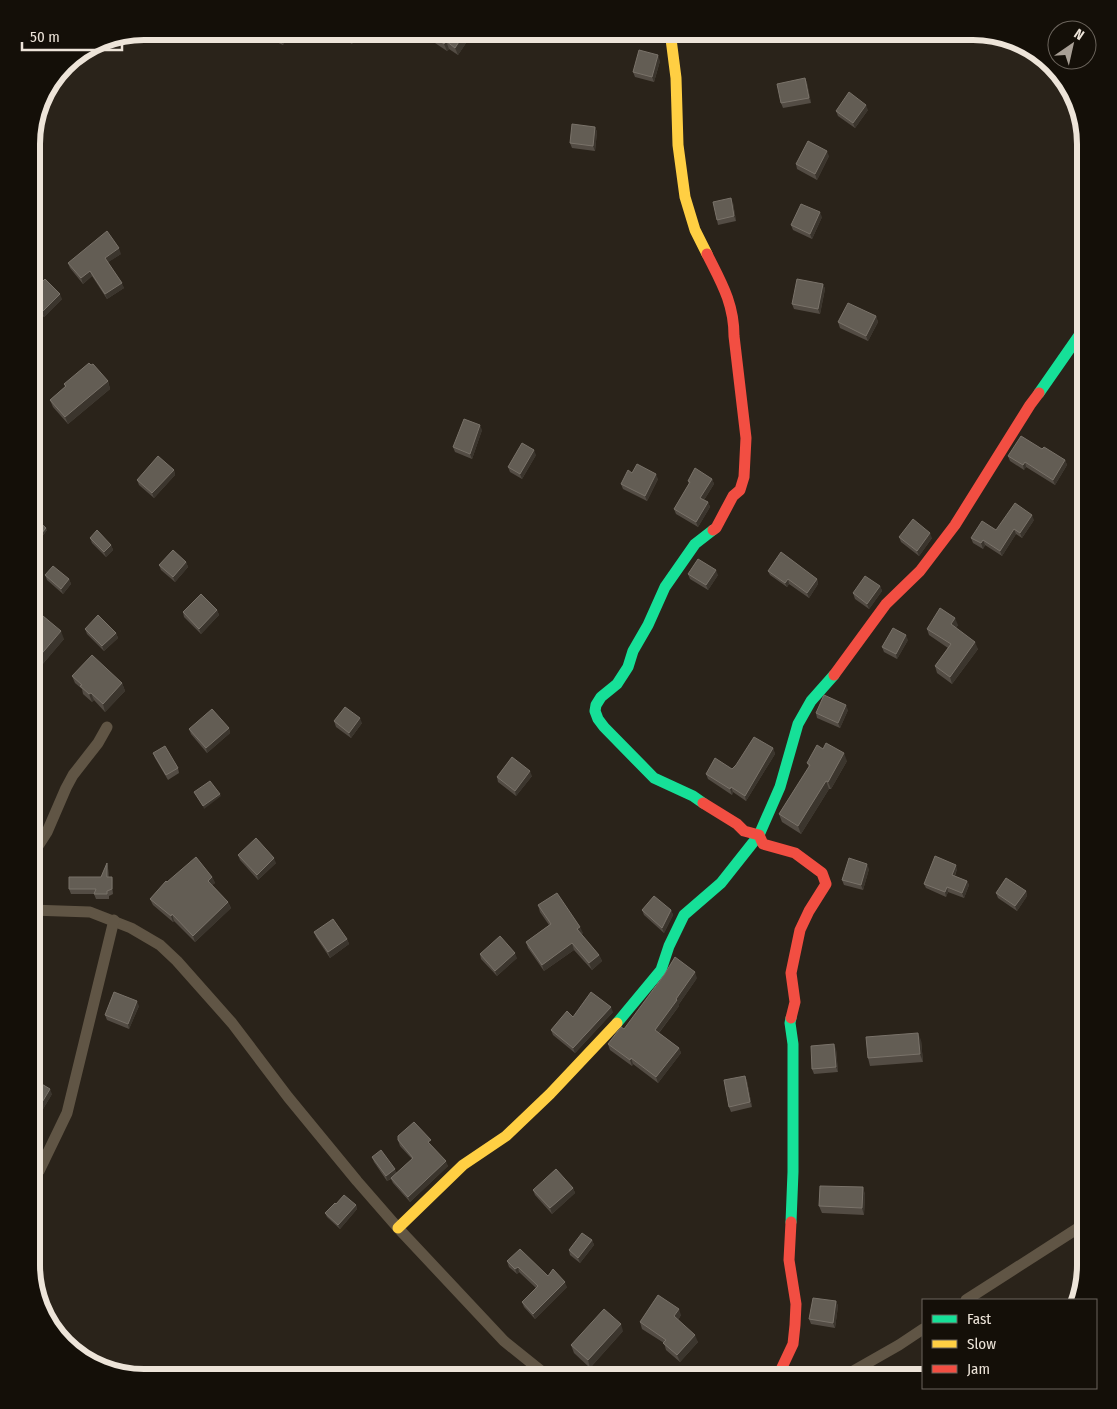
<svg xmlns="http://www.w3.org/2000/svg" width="1117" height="1409" viewBox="0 0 1117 1409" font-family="'Fira Sans Condensed',sans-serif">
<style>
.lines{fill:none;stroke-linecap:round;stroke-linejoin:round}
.street{stroke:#605545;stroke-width:11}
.fast{stroke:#16e098;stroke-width:11}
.slow{stroke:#ffcf43;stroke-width:11}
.jam{stroke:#f24e42;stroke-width:11}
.wall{fill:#534c44}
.shaded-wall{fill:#3b352d}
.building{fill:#635d54;stroke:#797269}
.rim{fill:none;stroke:#ede4d9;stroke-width:6}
</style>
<rect width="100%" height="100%" fill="#2a231a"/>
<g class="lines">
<g class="street">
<polyline points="31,857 47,832 66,788 73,775 98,743 107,727"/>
<polyline points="31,910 90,912 131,928 160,945 177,961 232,1023 288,1097 357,1181 398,1228 504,1341 550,1378"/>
<polyline points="31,1172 39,1171 67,1113 114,920"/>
<polyline points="966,1300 1086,1223"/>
<polyline points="841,1378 899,1345 923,1329"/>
</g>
<g class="fast">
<polyline points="1039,393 1078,337 1086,329"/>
<polyline points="703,803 693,796 654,778 604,727 598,719 595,711 596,705 601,697 617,684 628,667 633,651 648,625 665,587 695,544 713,530"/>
<polyline points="617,1023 661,970 669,946 684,915 721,883 759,835 780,787 798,724 811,701 834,675"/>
<polyline points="791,1222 793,1172 793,1044 790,1023 791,1018"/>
</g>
<g class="slow">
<polyline points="670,31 676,78 678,145 685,197 695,230 707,254"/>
<polyline points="398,1228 463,1165 506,1136 550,1094 617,1023"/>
</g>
<g class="jam">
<path d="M707,254C721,282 734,303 734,336L746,438L744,477L740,490L733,496L716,528L713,530"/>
<polyline points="834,675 886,604 920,571 955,525 1030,405 1039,393"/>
<polyline points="703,803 737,824 744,831 759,835 763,844 795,853 822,873 826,884 809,911 800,930 791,973 795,1002 791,1018"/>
<polyline points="777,1378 793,1344 795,1325 796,1304 789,1260 791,1222"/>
</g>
</g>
<g class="wall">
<polygon points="261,31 290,31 283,45 263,36"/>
<polygon points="331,31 359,31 352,44 331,32"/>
<polygon points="474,31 458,55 449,49 447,51 435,43 432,35"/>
<polygon points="522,31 543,31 537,43 523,36"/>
<polygon points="660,61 654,82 635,77 633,72"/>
<polygon points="805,78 807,83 811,103 783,108 781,103"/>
<polygon points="868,110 855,128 838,116 836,111"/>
<polygon points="595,127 597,132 595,151 572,148 570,143"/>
<polygon points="829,156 817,180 797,169 796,164"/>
<polygon points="733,203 736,221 718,225 717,220"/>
<polygon points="822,217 812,239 793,230 791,225"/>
<polygon points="121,254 108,262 124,288 107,299 92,276 83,284 70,268 68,263"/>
<polygon points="823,284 825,289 820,314 794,309 792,304"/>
<polygon points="31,293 62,299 44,317 31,305"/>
<polygon points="876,316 878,322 868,341 840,328 838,322"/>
<polygon points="108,381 110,389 68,424 53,407 50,400 65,387 64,384"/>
<polygon points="482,430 472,459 455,452 453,447"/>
<polygon points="1042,449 1065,460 1067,465 1055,485 1026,467 1024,470 1010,461 1008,456"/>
<polygon points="536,455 522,479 510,472 508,467"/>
<polygon points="174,470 175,475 154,498 139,485 137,480"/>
<polygon points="632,473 658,479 647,501 623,489 621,484"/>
<polygon points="712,479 714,484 704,500 708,502 710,507 698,527 676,514 674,509 689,484 688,481"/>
<polygon points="1034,520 1022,538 1016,534 1002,556 985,545 983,549 973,543 971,538 996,530"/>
<polygon points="31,522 47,530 41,538 31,530"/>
<polygon points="899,537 932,538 919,556 901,542"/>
<polygon points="90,538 111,545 113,550 106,557 92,543"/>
<polygon points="186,562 188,567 175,582 161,570 159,565"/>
<polygon points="768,571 817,579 818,584 809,598 789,584 787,587 770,575"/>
<polygon points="688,574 718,575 708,590 690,579"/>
<polygon points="45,575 69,579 71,584 63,594 47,580"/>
<polygon points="880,586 882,591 869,609 855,599 853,593"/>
<polygon points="217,610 219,615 201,634 184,617 183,612"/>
<polygon points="958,625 956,628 978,649 952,684 937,673 935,666 948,648 929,635 927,629"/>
<polygon points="85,629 116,633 118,638 104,651 87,634"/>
<polygon points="31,630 64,639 41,666 31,659"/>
<polygon points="908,640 897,659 884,652 882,647"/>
<polygon points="72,676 122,683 125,691 105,712 94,700 92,702 83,694 82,689 75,683"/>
<polygon points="848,710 840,728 817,718 816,713"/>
<polygon points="334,721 362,723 351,738 336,727"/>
<polygon points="229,728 230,733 207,753 191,734 189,729"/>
<polygon points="773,748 775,754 746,801 733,792 732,795 708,779 706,774 732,769"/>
<polygon points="153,753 178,768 179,773 168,780 155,758"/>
<polygon points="847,761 831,789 829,789 801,834 782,822 779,814 809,767 807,763"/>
<polygon points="532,776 516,796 498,782 497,777"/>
<polygon points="238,855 276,863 258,880 240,860"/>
<polygon points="107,863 108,868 109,877 112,877 113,882 113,894 109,896 109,899 96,899 94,894 71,894 69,889 101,877"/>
<polygon points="869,869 863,890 844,885 842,880"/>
<polygon points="957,869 955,876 967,881 969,885 964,898 948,892 946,897 926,888 924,884"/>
<polygon points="212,877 215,883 212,885 228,902 231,908 195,942 174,921 173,922 153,905 150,899 167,882"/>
<polygon points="1026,891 1027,896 1017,911 998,898 996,893"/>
<polygon points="538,905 583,933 581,934 599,955 602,961 592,970 574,950 544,971 528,948 526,942 549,925 540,912"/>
<polygon points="642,910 671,910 673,915 664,933 644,915"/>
<polygon points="314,932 347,939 349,944 330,958 316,937"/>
<polygon points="480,954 517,958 497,976 481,959"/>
<polygon points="697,978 679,1004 679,1006 659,1033 679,1048 681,1053 658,1083 633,1064 632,1066 610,1050 608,1044 624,1029"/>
<polygon points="139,1006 129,1029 107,1020 105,1015"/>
<polygon points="613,1012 575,1053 553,1035 551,1030 573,1017"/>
<polygon points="921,1040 923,1062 870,1066 868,1058"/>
<polygon points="836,1049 838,1072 814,1074 812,1069"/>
<polygon points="745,1076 747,1081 752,1107 731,1112 729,1107"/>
<polygon points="52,1094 40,1114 31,1109 31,1097"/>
<polygon points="398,1140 432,1146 448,1166 410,1202 393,1183 391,1179 387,1181 374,1162 372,1157 397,1173 412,1159 400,1146"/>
<polygon points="863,1187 865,1195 864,1215 822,1213 819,1206"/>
<polygon points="573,1188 575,1193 552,1214 535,1195 533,1190"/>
<polygon points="336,1204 356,1205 357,1209 340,1229 327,1217 325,1213"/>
<polygon points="592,1240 594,1245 580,1263 570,1255 569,1250"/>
<polygon points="507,1261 548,1276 567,1287 535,1319 524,1307 522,1302 536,1288 519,1272 517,1274 509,1267"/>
<polygon points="836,1301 838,1306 835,1328 811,1324 809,1319"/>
<polygon points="681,1315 678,1320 698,1342 680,1362 666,1350 664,1343 642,1329 640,1322"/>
<polygon points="623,1331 590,1368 574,1353 571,1345"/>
</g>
<g class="shaded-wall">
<polygon points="283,31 290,31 283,45 280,38"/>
<polygon points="355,31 359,31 352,44 350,39"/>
<polygon points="466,31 474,31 458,55 455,48"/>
<polygon points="539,31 543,31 537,43 536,38"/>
<polygon points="446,41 449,49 447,51 444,44"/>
<polygon points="658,55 660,61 654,82 652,77"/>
<polygon points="805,78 807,83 811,103 809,98"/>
<polygon points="866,105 868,110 855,128 853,123"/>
<polygon points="595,127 597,132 595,151 593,146"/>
<polygon points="827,151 829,156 817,180 815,174"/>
<polygon points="731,198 733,203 736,221 734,216"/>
<polygon points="820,212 822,217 812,239 810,234"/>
<polygon points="119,248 121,254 107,263 105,258"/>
<polygon points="90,271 92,276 83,284 81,278"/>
<polygon points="122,283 124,288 107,299 105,294"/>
<polygon points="823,284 825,289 820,314 818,309"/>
<polygon points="60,294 62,299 44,317 42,312"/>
<polygon points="876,316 878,322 868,341 866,336"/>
<polygon points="108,381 110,389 68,424 65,417"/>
<polygon points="480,425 482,430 472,459 470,454"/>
<polygon points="534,450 536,455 522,479 520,474"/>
<polygon points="1065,460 1067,465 1055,485 1053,480"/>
<polygon points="1025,462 1026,467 1024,470 1023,465"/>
<polygon points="174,470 175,475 154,498 152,493"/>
<polygon points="656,474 658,479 647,501 645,496"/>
<polygon points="712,479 714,484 702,503 700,498"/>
<polygon points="708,502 710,507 698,527 696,522"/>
<polygon points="1032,515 1034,520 1022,538 1020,533"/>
<polygon points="46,528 47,530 41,538 40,535"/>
<polygon points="1014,529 1016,534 1002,556 1000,551"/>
<polygon points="930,533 932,538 919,556 917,551"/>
<polygon points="983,540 985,545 983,549 981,543"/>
<polygon points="111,545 113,550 106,557 104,552"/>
<polygon points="186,562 188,567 175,582 173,577"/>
<polygon points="716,570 718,575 708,590 706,585"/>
<polygon points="69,579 71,584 63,594 61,589"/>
<polygon points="788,579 789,584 787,587 785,583"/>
<polygon points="817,579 818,584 809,598 807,593"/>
<polygon points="880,586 882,591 869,609 867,604"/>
<polygon points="217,610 219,615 201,634 199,629"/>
<polygon points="955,618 958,625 954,631 951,624"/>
<polygon points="61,631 64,639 41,666 38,658"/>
<polygon points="116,633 118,638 104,651 102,646"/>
<polygon points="906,635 908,640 897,659 896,654"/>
<polygon points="975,642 978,649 952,684 950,677"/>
<polygon points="122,683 125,691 105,712 103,704"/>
<polygon points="91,693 94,700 92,702 89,694"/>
<polygon points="846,705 848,710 840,728 838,723"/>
<polygon points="360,718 362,723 351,738 349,733"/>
<polygon points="229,728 230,733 207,753 206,748"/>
<polygon points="773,748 775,754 746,801 745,796"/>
<polygon points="844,753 847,761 831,789 828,782"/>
<polygon points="530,771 532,776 516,796 515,791"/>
<polygon points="826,781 829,789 801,834 798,826"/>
<polygon points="731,787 733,792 732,795 730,789"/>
<polygon points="220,794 221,796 204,809 203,806"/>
<polygon points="274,858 276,863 258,880 257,875"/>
<polygon points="107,863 108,868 109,882 107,877"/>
<polygon points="867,864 869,869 863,890 861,885"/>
<polygon points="956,865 957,869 953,879 952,875"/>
<polygon points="112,877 113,882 113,894 112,889"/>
<polygon points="212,877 215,883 210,887 208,881"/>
<polygon points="967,881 969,885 964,898 962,893"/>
<polygon points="947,887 948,892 946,897 945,892"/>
<polygon points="1026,891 1027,896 1017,911 1015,906"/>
<polygon points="228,902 231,908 195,942 193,936"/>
<polygon points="671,910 673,915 664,933 662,928"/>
<polygon points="172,914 174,921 173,922 171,916"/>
<polygon points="580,927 583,933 579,935 577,929"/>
<polygon points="347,939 349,944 330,958 328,952"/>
<polygon points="572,943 574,950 544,971 542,965"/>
<polygon points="515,953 517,958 497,976 495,971"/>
<polygon points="599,955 602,961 592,970 589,963"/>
<polygon points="695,972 697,978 679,1004 679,1006 657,1035 655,1030"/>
<polygon points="137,1001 139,1006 129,1029 128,1024"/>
<polygon points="611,1007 613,1012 575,1053 573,1048"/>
<polygon points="918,1033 921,1040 923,1062 920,1054"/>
<polygon points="834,1044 836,1049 838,1072 836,1067"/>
<polygon points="679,1048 681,1053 658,1083 656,1077"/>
<polygon points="631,1058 633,1064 632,1066 630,1060"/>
<polygon points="745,1076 747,1081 752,1107 750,1102"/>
<polygon points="50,1089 52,1094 40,1114 38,1109"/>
<polygon points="446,1161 448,1166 410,1202 408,1197"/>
<polygon points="395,1169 397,1174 387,1181 386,1176"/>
<polygon points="863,1187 865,1195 864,1215 862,1208"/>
<polygon points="573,1188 575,1193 552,1214 550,1208"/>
<polygon points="356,1205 357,1209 340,1229 338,1225"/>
<polygon points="592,1240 594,1245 580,1263 578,1258"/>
<polygon points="518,1267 519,1272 517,1274 515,1269"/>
<polygon points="565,1282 567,1287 535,1319 533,1314"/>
<polygon points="836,1301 838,1306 835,1328 833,1323"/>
<polygon points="679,1309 681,1315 676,1323 674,1316"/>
<polygon points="621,1324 623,1331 590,1368 588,1360"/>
<polygon points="695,1335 698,1342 680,1362 677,1355"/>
</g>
<g class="building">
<polygon points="266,31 283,31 280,38"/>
<polygon points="336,31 355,31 350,39"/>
<polygon points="435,31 466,31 455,48 446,41 444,44 432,35"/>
<polygon points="523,31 539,31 536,38"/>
<polygon points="639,50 658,55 652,77 633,72"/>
<polygon points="805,78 809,98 781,103 777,84"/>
<polygon points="849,92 866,105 853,123 836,111"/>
<polygon points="572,124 595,127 593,146 570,143"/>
<polygon points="808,141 827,151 815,174 796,164"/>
<polygon points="731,198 734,216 717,220 713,202"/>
<polygon points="801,204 820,212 810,234 791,225"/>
<polygon points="107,231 119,248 105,258 122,283 105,294 90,271 81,278 68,263"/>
<polygon points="45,279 60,294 42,312 31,302 31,293"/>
<polygon points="797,279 823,284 818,309 792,304"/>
<polygon points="848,303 876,316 866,336 838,322"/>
<polygon points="89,363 91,365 93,364 108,381 65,417 50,400 66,386 64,384"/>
<polygon points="464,419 480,425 470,454 453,447"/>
<polygon points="1021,436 1042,449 1044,447 1065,460 1053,480 1025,462 1023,465 1008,456"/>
<polygon points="522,443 534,450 520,474 508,467"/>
<polygon points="158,456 174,470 152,493 137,480"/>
<polygon points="637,464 656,474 645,496 621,484 628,470 632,473"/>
<polygon points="695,468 712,479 700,498 708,502 696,522 674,509 690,482 688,481"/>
<polygon points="1015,503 1032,515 1020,533 1014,529 1000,551 983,540 981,543 971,538 982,521 996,530"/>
<polygon points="35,518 46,528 40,535 31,528 31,522"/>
<polygon points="913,519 930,533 917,551 899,537"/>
<polygon points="97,530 111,545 104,552 90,538"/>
<polygon points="173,550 186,562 173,577 159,565"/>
<polygon points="781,552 817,579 807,593 788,579 785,583 768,571"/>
<polygon points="698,559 716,570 706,585 688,574"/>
<polygon points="53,566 69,579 61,589 45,575"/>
<polygon points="865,576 880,586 867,604 853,593"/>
<polygon points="201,594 217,610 199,629 183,612"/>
<polygon points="940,608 955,618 951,624 975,642 950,677 935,666 951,644 927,629"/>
<polygon points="98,615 116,633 102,646 85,629"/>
<polygon points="43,616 61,631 38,658 31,653 31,630"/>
<polygon points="893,628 906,635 896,654 882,647"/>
<polygon points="92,655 122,683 103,704 91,693 89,694 80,686 82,685 72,676"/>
<polygon points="824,695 846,705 838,723 816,713"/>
<polygon points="345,707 360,718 349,733 334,721"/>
<polygon points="212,709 229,728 206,748 189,729"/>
<polygon points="754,737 773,748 745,796 731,787 730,789 706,774 715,758 732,769 736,765"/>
<polygon points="826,743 844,753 828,782 826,781 798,826 779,814 810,765 807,763 817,745 823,749"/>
<polygon points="165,746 178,768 166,775 153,753"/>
<polygon points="512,757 530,771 515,791 497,777"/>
<polygon points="210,781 220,794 203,806 194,792"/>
<polygon points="256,838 274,858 257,875 238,855"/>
<polygon points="935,856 956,865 952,875 967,881 962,893 947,887 945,892 924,884"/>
<polygon points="196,857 212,877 208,881 228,902 193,936 172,914 171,916 150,899 166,881 167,882"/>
<polygon points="849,858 867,864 861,885 842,880"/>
<polygon points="107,863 107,877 112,877 112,889 107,891 107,894 94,894 96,889 69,889 69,877 101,877"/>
<polygon points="1006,878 1026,891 1015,906 996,893"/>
<polygon points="557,893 580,927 577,929 599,955 589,963 572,943 542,965 526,942 551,924 538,905"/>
<polygon points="654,896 671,910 662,928 642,910"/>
<polygon points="333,919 347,939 328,952 314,932"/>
<polygon points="500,936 515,953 495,971 480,954"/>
<polygon points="675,957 695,972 676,999 677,1000 655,1030 679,1048 656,1077 631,1058 630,1060 608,1044 621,1027 624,1029 664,975"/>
<polygon points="114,992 137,1001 128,1024 105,1015"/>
<polygon points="591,992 611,1007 573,1048 551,1030 567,1011 573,1017"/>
<polygon points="918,1033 920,1054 868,1058 866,1037"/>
<polygon points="834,1044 836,1067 812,1069 811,1046"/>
<polygon points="745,1076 750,1102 729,1107 724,1080"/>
<polygon points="40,1083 50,1089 38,1109 31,1105 31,1097"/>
<polygon points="414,1122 431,1140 428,1142 446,1161 408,1197 391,1178 413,1158 398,1140 398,1136"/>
<polygon points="381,1150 395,1169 386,1176 372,1157"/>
<polygon points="556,1169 573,1188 550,1208 533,1190"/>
<polygon points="820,1186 863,1187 862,1208 819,1206"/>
<polygon points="344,1195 356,1205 338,1225 325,1213 335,1203 336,1204"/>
<polygon points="582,1233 592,1240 578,1258 569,1250"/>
<polygon points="520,1249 548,1276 553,1269 565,1282 533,1314 522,1302 538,1286 518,1267 515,1269 507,1261"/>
<polygon points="658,1295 679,1309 674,1316 695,1335 677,1355 663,1343 666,1340 640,1322"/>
<polygon points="813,1298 836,1301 833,1323 809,1319"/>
<polygon points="604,1309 621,1324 588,1360 571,1345"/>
</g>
<path d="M0 0H1117V1409H0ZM144 40H973A104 104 0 0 1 1077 144V1265A104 104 0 0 1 973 1369H144A104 104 0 0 1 40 1265V144A104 104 0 0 1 144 40Z" fill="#140f08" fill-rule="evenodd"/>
<path class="rim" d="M144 40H973A104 104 0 0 1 1077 144V1265A104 104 0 0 1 973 1369H144A104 104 0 0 1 40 1265V144A104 104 0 0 1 144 40Z"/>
<rect x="922" y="1299" width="175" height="90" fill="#140f08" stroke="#6b645c"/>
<rect x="932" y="1315" width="25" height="8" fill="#16e098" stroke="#6b645c"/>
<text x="967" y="1324" font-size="15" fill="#ede4d9">Fast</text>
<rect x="932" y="1340" width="25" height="8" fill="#ffcf43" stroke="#6b645c"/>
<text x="967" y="1349" font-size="15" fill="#ede4d9">Slow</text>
<rect x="932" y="1365" width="25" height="8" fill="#f24e42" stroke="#6b645c"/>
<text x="967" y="1374" font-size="15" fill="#ede4d9">Jam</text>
<g transform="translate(1072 45) rotate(34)"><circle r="24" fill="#140f08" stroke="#6b645c"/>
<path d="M0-4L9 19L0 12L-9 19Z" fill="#a9a096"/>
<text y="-8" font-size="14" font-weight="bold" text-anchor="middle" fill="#ede4d9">N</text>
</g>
<path d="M22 42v8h100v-8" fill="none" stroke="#ede4d9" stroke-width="2.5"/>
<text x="30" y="42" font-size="15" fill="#ede4d9" stroke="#140f08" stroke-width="4" paint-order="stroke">50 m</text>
</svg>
